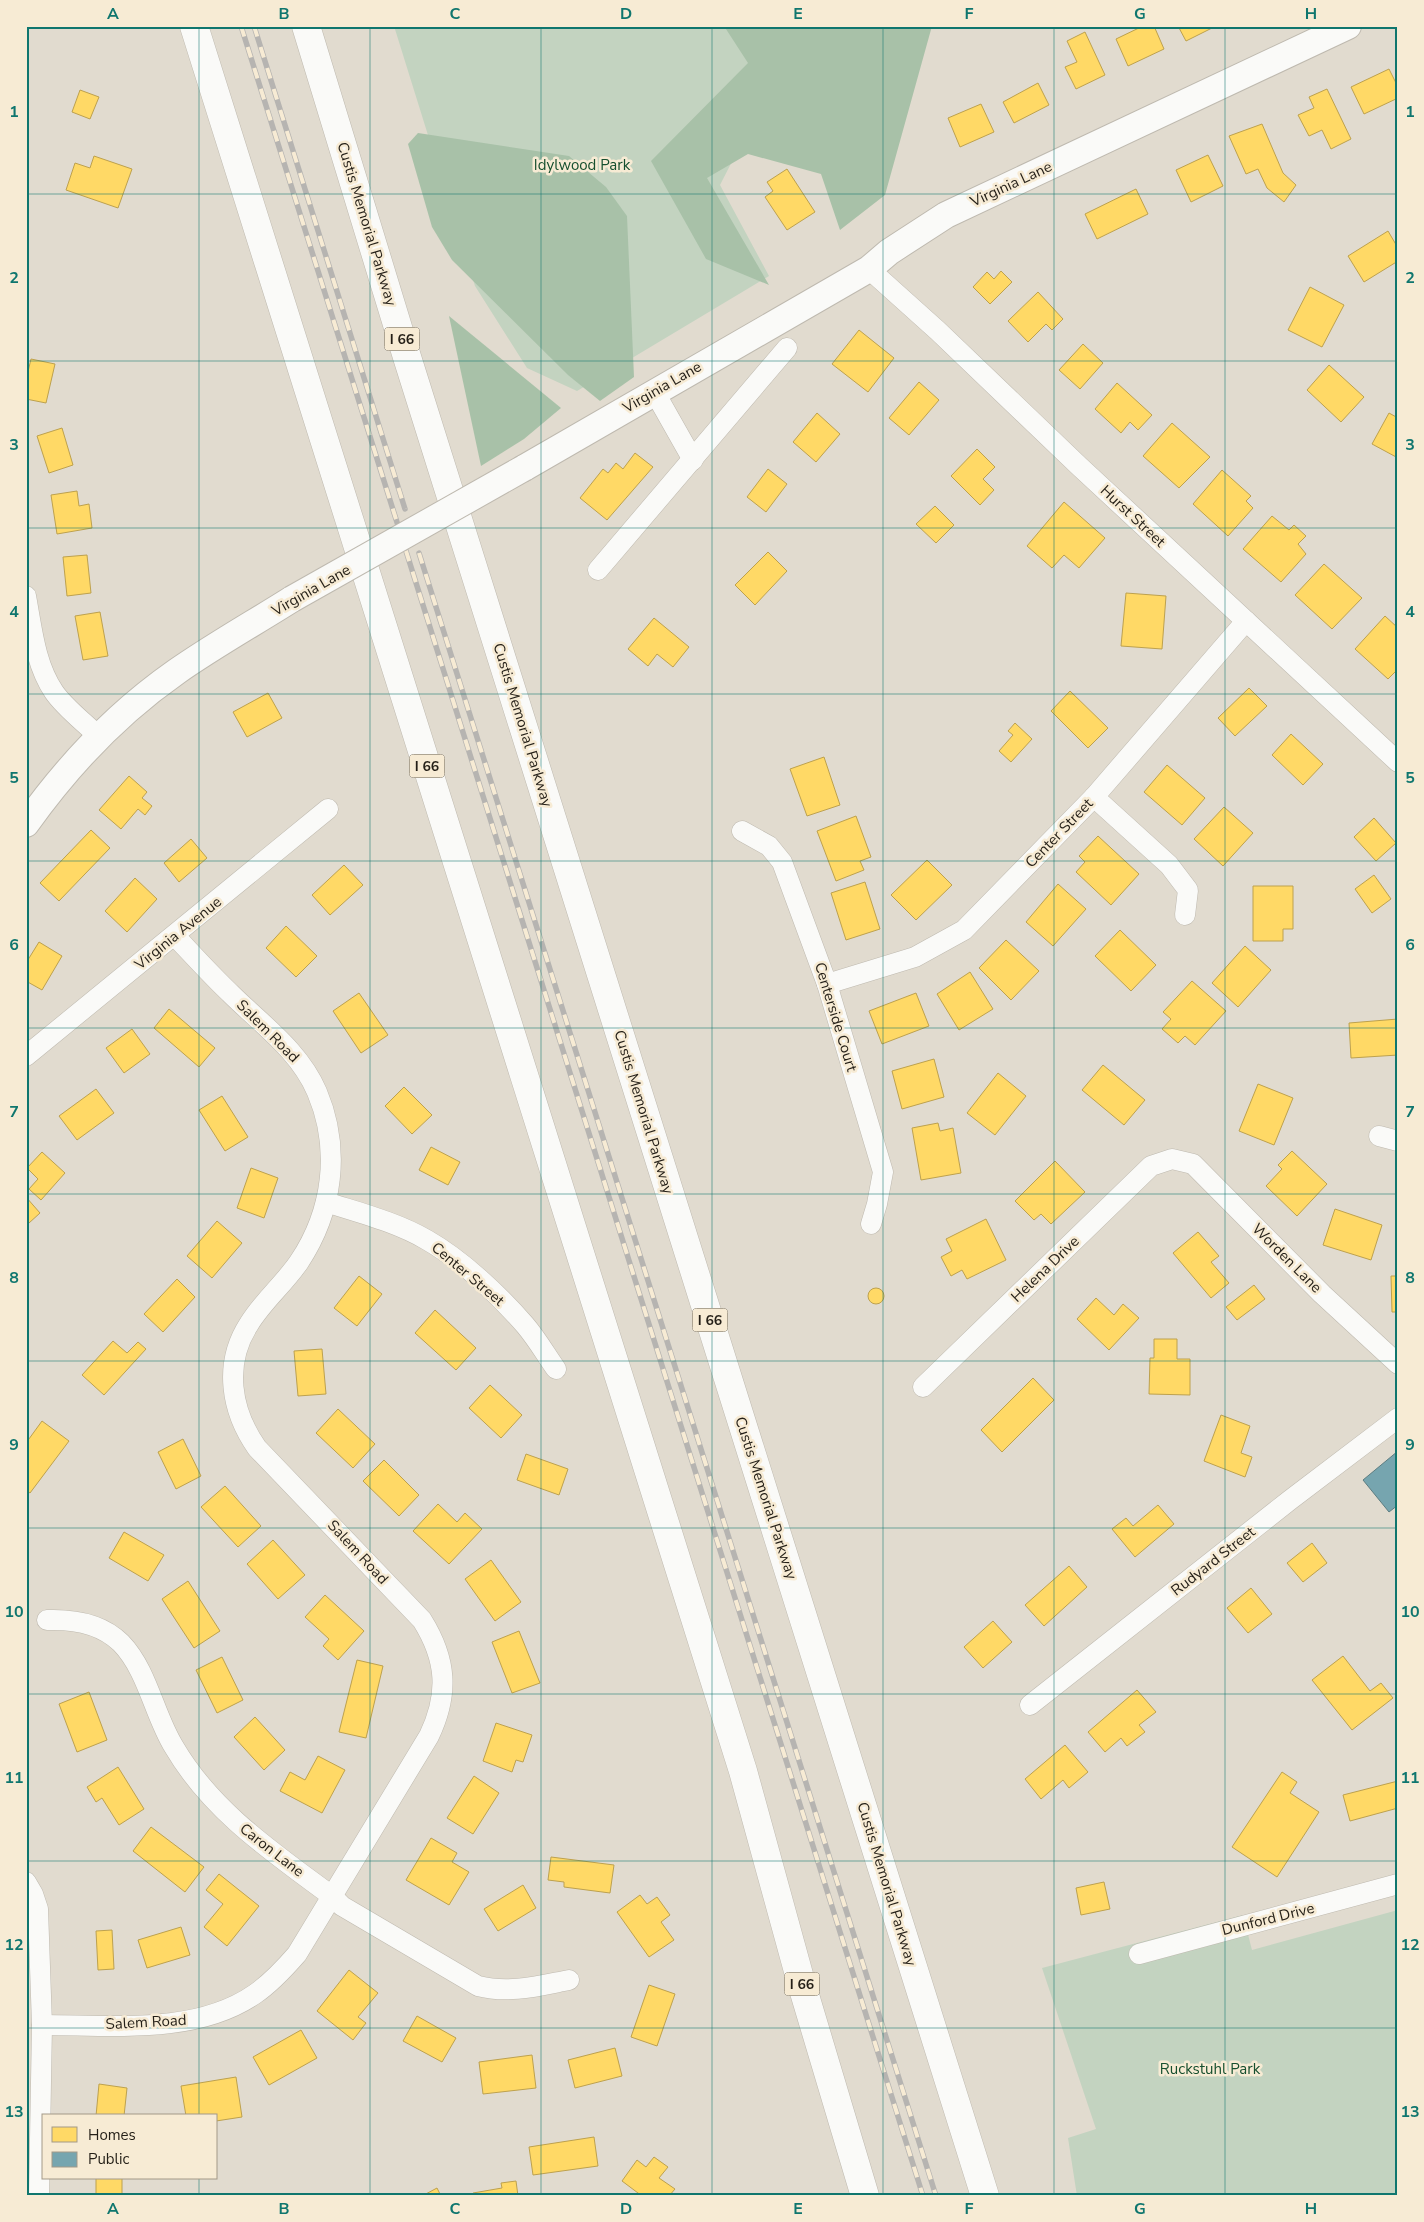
<svg xmlns="http://www.w3.org/2000/svg" width="1424" height="2222" viewBox="0 0 1424 2222" font-family="'Nunito Sans',sans-serif">
<style>
.green{fill:#c3d3c0}
.forest{fill:#a8c1a8}
.homes{fill:#ffd966;stroke:#bda14e}
.public{fill:#76a5af;stroke:#5d7d81}
.lines{fill:none;stroke-linecap:round;stroke-linejoin:round}
.minor-casing{stroke:#beb9af;stroke-width:21}
.tertiary-casing{stroke:#beb9af;stroke-width:28}
.motorway-casing{stroke:#beb9af;stroke-width:29}
.minor{stroke:#fafaf8;stroke-width:20}
.tertiary{stroke:#fafaf8;stroke-width:26}
.motorway{stroke:#fafaf8;stroke-width:28}
.rail-casing{stroke:#b6b4b1;stroke-width:5.5}
.rail{stroke:#f7ebd4;stroke-width:4;stroke-dasharray:11;stroke-linecap:butt}
.tertiary-bridge-casing{stroke:#beb9af;stroke-width:28;stroke-linecap:butt}
.tertiary-bridge{stroke:#fafaf8;stroke-width:26}
.grid{fill:none;stroke:#0f766e;stroke-width:1;stroke-opacity:0.55}
.labels{text-anchor:middle;dominant-baseline:central;stroke-width:5;stroke-linejoin:round;paint-order:stroke}
.shield{fill:#f7ebd4;stroke:#635c50;stroke-width:1}
.shield-label{font-size:14px;font-weight:bold;fill:#241f17}
.park-label{font-size:15px;fill:#164f2e;stroke:#f7ebd4}
.street-label{font-size:15px;fill:#241f17;stroke:#f7ebd4}
.neatline{fill:none;stroke:#0f766e;stroke-width:2}
.grid-label{font-size:16px;text-anchor:middle;font-weight:bold;fill:#0f766e}
</style>
<rect width="100%" height="100%" fill="#e1dbcf"/>
<g class="green">
<polygon points="394,26 924,26 740,146 720,185 769,276 577,391 527,368 475,286"/>
<polygon points="1398,1910 1398,2196 1077,2196 1068,2138 1096,2129 1042,1968 1243,1915 1252,1950"/>
</g>
<g class="forest">
<polygon points="724,26 932,26 885,195 840,230 821,174 748,154 707,178 769,285 706,259 651,161 748,63"/>
<polygon points="418,133 569,156 606,187 627,216 634,377 600,401 568,375 452,260 432,227 408,144"/>
<polygon points="449,316 561,408 524,439 481,466"/>
</g>
<g class="homes">
<polygon points="1143,26 1154,26 1164,49 1128,66 1116,39"/>
<polygon points="1178,26 1216,26 1186,41"/>
<polygon points="1085,32 1105,75 1076,89 1065,67 1077,62 1067,41"/>
<polygon points="1389,69 1398,87 1398,98 1364,114 1351,87"/>
<polygon points="1038,83 1049,105 1014,123 1003,102"/>
<polygon points="1327,89 1351,139 1331,149 1322,130 1309,136 1298,115 1314,108 1309,97"/>
<polygon points="80,90 99,97 90,119 72,112"/>
<polygon points="981,104 994,132 960,147 948,118"/>
<polygon points="1262,124 1283,173 1296,185 1284,202 1267,188 1258,169 1246,174 1229,136"/>
<polygon points="1208,155 1223,186 1191,202 1176,170"/>
<polygon points="94,156 132,169 118,208 66,190 75,163 90,168"/>
<polygon points="787,169 815,212 787,230 765,197 773,191 767,182"/>
<polygon points="1136,189 1148,214 1097,239 1085,214"/>
<polygon points="1388,231 1398,248 1398,261 1364,282 1348,256"/>
<polygon points="1001,271 1012,282 990,304 973,287 987,272 994,279"/>
<polygon points="1310,287 1344,305 1322,347 1288,330"/>
<polygon points="1038,292 1063,319 1052,330 1046,324 1028,342 1008,321"/>
<polygon points="859,330 894,358 868,392 832,364"/>
<polygon points="1083,344 1103,363 1080,389 1059,370"/>
<polygon points="31,359 55,364 46,403 26,399 26,380"/>
<polygon points="1329,365 1364,397 1341,422 1307,390"/>
<polygon points="919,382 939,400 909,435 889,418"/>
<polygon points="1117,383 1152,415 1138,430 1130,422 1121,433 1095,409"/>
<polygon points="817,413 840,434 816,462 793,442"/>
<polygon points="1389,413 1398,418 1398,458 1372,444"/>
<polygon points="1172,423 1210,457 1179,488 1143,456"/>
<polygon points="62,428 73,465 49,473 37,436"/>
<polygon points="977,449 995,467 983,479 994,490 980,505 951,476"/>
<polygon points="635,453 653,467 607,520 580,498 603,469 608,473 616,463 623,469"/>
<polygon points="768,469 787,484 766,512 747,497"/>
<polygon points="1222,470 1251,496 1246,501 1253,508 1228,536 1193,504"/>
<polygon points="77,491 79,506 89,504 92,528 57,534 51,495"/>
<polygon points="1064,502 1105,538 1079,568 1064,555 1052,568 1027,546"/>
<polygon points="935,506 954,525 936,543 916,524"/>
<polygon points="1272,516 1289,530 1294,525 1306,536 1298,544 1306,554 1281,582 1243,549"/>
<polygon points="768,552 787,571 755,605 735,585"/>
<polygon points="87,555 91,593 67,596 63,557"/>
<polygon points="1324,564 1362,598 1332,629 1295,595"/>
<polygon points="1126,593 1166,596 1162,649 1121,646"/>
<polygon points="100,612 108,656 83,660 75,616"/>
<polygon points="1385,616 1398,628 1398,669 1388,679 1355,649"/>
<polygon points="654,618 689,647 673,667 657,654 648,666 628,649"/>
<polygon points="1249,688 1267,706 1235,736 1218,718"/>
<polygon points="1070,691 1108,728 1088,748 1051,711"/>
<polygon points="268,693 282,718 247,737 233,712"/>
<polygon points="1015,723 1032,739 1011,762 999,751 1013,735 1008,731"/>
<polygon points="1291,734 1323,764 1303,785 1272,755"/>
<polygon points="824,757 840,805 807,816 790,769"/>
<polygon points="1167,765 1205,798 1182,825 1144,792"/>
<polygon points="129,776 147,792 142,798 152,806 145,815 138,809 121,829 99,810"/>
<polygon points="1224,807 1253,833 1223,866 1194,839"/>
<polygon points="856,816 871,857 860,861 864,870 836,881 817,831"/>
<polygon points="1374,818 1396,843 1376,861 1354,837"/>
<polygon points="91,830 110,848 59,901 40,883"/>
<polygon points="1098,836 1139,874 1111,905 1076,872 1085,862 1079,856"/>
<polygon points="191,839 207,858 179,882 164,863"/>
<polygon points="927,860 952,885 916,920 891,895"/>
<polygon points="344,865 363,885 330,915 312,895"/>
<polygon points="1374,875 1391,899 1372,913 1355,889"/>
<polygon points="135,878 157,899 127,932 105,911"/>
<polygon points="865,882 880,929 846,940 831,893"/>
<polygon points="1058,884 1086,909 1053,946 1026,922"/>
<polygon points="1253,886 1293,886 1293,929 1283,929 1283,941 1253,941"/>
<polygon points="286,926 317,956 296,977 266,948"/>
<polygon points="1120,930 1156,965 1131,991 1095,956"/>
<polygon points="1006,940 1039,971 1011,1000 979,968"/>
<polygon points="39,942 62,956 42,990 26,981 26,963"/>
<polygon points="1245,946 1271,970 1238,1007 1212,983"/>
<polygon points="970,972 993,1009 959,1030 937,994"/>
<polygon points="1192,981 1226,1011 1195,1045 1185,1036 1178,1043 1162,1029 1171,1019 1163,1012"/>
<polygon points="359,993 388,1035 361,1053 333,1011"/>
<polygon points="916,993 929,1026 882,1044 869,1011"/>
<polygon points="169,1009 215,1048 199,1067 154,1028"/>
<polygon points="1398,1019 1398,1055 1351,1058 1349,1023"/>
<polygon points="132,1029 150,1054 124,1073 106,1048"/>
<polygon points="934,1059 944,1097 902,1109 892,1071"/>
<polygon points="1103,1065 1145,1100 1124,1125 1082,1090"/>
<polygon points="998,1073 1026,1096 995,1135 967,1113"/>
<polygon points="1258,1084 1293,1098 1274,1145 1239,1131"/>
<polygon points="404,1087 432,1115 412,1134 385,1106"/>
<polygon points="96,1089 114,1113 77,1140 59,1116"/>
<polygon points="222,1096 248,1137 225,1151 199,1110"/>
<polygon points="938,1123 940,1131 953,1128 961,1173 921,1180 912,1128"/>
<polygon points="431,1147 460,1162 448,1185 419,1170"/>
<polygon points="1292,1151 1327,1184 1297,1216 1266,1186 1282,1169 1278,1165"/>
<polygon points="42,1152 65,1173 41,1200 29,1189 38,1179 27,1168"/>
<polygon points="1055,1161 1085,1192 1051,1224 1041,1214 1034,1220 1015,1201"/>
<polygon points="251,1168 278,1178 264,1218 237,1208"/>
<polygon points="26,1197 40,1213 29,1223 26,1220"/>
<polygon points="1335,1209 1382,1225 1371,1260 1323,1245"/>
<polygon points="986,1219 1006,1260 967,1279 962,1270 951,1276 941,1257 952,1251 946,1239"/>
<polygon points="217,1221 242,1243 212,1278 187,1256"/>
<polygon points="1198,1232 1219,1256 1211,1262 1229,1283 1211,1298 1173,1253"/>
<polygon points="359,1276 382,1294 357,1326 334,1308"/>
<polygon points="1391,1276 1398,1276 1398,1312 1392,1312"/>
<polygon points="177,1279 195,1297 163,1332 144,1314"/>
<polygon points="1254,1285 1265,1299 1237,1320 1226,1307"/>
<circle cx="876" cy="1296" r="8"/>
<polygon points="1096,1298 1114,1315 1123,1304 1139,1318 1109,1350 1077,1319"/>
<polygon points="435,1310 476,1348 456,1370 415,1333"/>
<polygon points="1154,1339 1177,1339 1177,1359 1190,1359 1190,1395 1149,1394 1150,1358 1154,1358"/>
<polygon points="113,1341 127,1353 138,1342 146,1349 104,1395 82,1375"/>
<polygon points="322,1349 326,1394 298,1396 294,1351"/>
<polygon points="1033,1378 1054,1400 1002,1452 981,1430"/>
<polygon points="490,1385 522,1415 501,1438 469,1408"/>
<polygon points="338,1409 375,1444 353,1468 316,1433"/>
<polygon points="1221,1415 1250,1426 1241,1453 1252,1457 1245,1477 1204,1461"/>
<polygon points="42,1421 69,1441 30,1493 26,1490 26,1443"/>
<polygon points="183,1439 201,1476 176,1489 158,1452"/>
<polygon points="526,1454 568,1469 559,1495 517,1480"/>
<polygon points="384,1460 419,1495 399,1516 363,1481"/>
<polygon points="225,1486 261,1526 238,1547 201,1507"/>
<polygon points="438,1504 457,1522 465,1513 482,1529 449,1564 413,1531"/>
<polygon points="1158,1505 1174,1524 1135,1557 1112,1529 1126,1518 1133,1526"/>
<polygon points="124,1532 164,1555 148,1581 109,1558"/>
<polygon points="273,1540 305,1575 278,1599 247,1564"/>
<polygon points="1312,1543 1327,1563 1303,1582 1287,1563"/>
<polygon points="491,1560 521,1602 495,1621 465,1579"/>
<polygon points="1069,1566 1087,1587 1044,1626 1025,1605"/>
<polygon points="188,1581 220,1631 194,1648 162,1599"/>
<polygon points="1251,1588 1272,1614 1248,1633 1227,1608"/>
<polygon points="325,1595 364,1631 338,1660 323,1646 329,1639 305,1617"/>
<polygon points="993,1621 1012,1642 983,1668 964,1647"/>
<polygon points="519,1631 540,1683 512,1693 492,1642"/>
<polygon points="1343,1656 1370,1691 1381,1683 1393,1698 1352,1730 1312,1680"/>
<polygon points="222,1657 243,1700 217,1713 196,1670"/>
<polygon points="357,1660 383,1666 366,1738 339,1732"/>
<polygon points="1137,1690 1156,1712 1139,1725 1145,1732 1127,1746 1121,1738 1105,1752 1088,1732"/>
<polygon points="89,1692 107,1740 77,1752 59,1704"/>
<polygon points="255,1717 285,1750 264,1770 234,1737"/>
<polygon points="496,1723 532,1735 523,1762 516,1760 512,1772 483,1761"/>
<polygon points="1065,1745 1088,1772 1069,1788 1063,1780 1041,1799 1025,1779"/>
<polygon points="318,1756 345,1770 322,1813 280,1791 290,1772 305,1780"/>
<polygon points="118,1767 144,1809 119,1825 102,1798 96,1802 87,1787"/>
<polygon points="1282,1772 1297,1782 1290,1793 1319,1812 1277,1877 1232,1847"/>
<polygon points="474,1776 499,1793 473,1834 447,1818"/>
<polygon points="1398,1781 1398,1808 1350,1821 1343,1795"/>
<polygon points="151,1827 204,1867 185,1892 133,1851"/>
<polygon points="431,1838 457,1853 452,1862 469,1872 449,1905 406,1880"/>
<polygon points="551,1857 614,1865 610,1893 564,1887 564,1882 548,1880"/>
<polygon points="219,1874 259,1906 227,1946 204,1927 223,1904 206,1890"/>
<polygon points="1104,1882 1110,1909 1081,1915 1076,1888"/>
<polygon points="523,1885 536,1908 498,1931 484,1909"/>
<polygon points="640,1895 647,1904 657,1897 670,1915 661,1922 674,1940 649,1957 617,1912"/>
<polygon points="181,1927 190,1955 147,1968 138,1940"/>
<polygon points="112,1930 114,1969 98,1970 96,1931"/>
<polygon points="349,1970 378,1993 358,2017 366,2023 353,2040 317,2011"/>
<polygon points="649,1985 675,1994 657,2046 631,2037"/>
<polygon points="417,2016 456,2038 442,2062 403,2041"/>
<polygon points="301,2030 317,2058 269,2085 253,2057"/>
<polygon points="615,2048 622,2076 575,2088 568,2060"/>
<polygon points="532,2055 536,2088 483,2094 479,2062"/>
<polygon points="236,2077 242,2117 216,2121 216,2116 186,2116 181,2086"/>
<polygon points="99,2084 127,2088 124,2116 96,2116"/>
<polygon points="594,2137 598,2166 533,2175 529,2147"/>
<polygon points="654,2157 668,2167 659,2178 675,2189 669,2196 642,2196 622,2181 637,2160 646,2167"/>
<rect x="96" y="2178" width="26" height="18"/>
<polygon points="516,2181 518,2196 474,2196 473,2193 502,2188 501,2183"/>
<polygon points="437,2188 441,2196 422,2196"/>
</g>
<polygon class="public" points="1398,1451 1398,1505 1389,1512 1363,1480"/>
<g class="lines">
<g class="minor-casing">
<g id="minor">
<polyline points="869,269 938,331 1079,466 1398,762"/>
<polyline points="654,391 693,460"/>
<polyline points="598,570 787,348"/>
<path d="M26,596C32,628 35,664 54,692C65,708 84,722 98,736"/>
<polyline points="1094,797 1169,865 1188,890 1185,915"/>
<polyline points="742,831 769,846 782,862 827,984 883,1172 877,1204 871,1224"/>
<polyline points="827,984 915,957 964,930 1094,797 1246,621"/>
<polyline points="26,1056 328,809"/>
<polyline points="1379,1136 1398,1141"/>
<path d="M326,1202C360,1213 396,1222 427,1240C462,1260 499,1295 525,1325C537,1339 546,1355 556,1369"/>
<polyline points="923,1387 1151,1166 1172,1159 1193,1164 1322,1294 1398,1364"/>
<path d="M47,1620C74,1619 101,1623 121,1643C148,1671 154,1715 174,1747C212,1812 274,1853 333,1897L342,1906L478,1986C509,1994 538,1986 569,1980"/>
<polyline points="1030,1705 1290,1500 1398,1418"/>
<polyline points="26,1882 33,1894 38,1909 42,2025 39,2196"/>
<polyline points="1139,1954 1398,1884"/>
<path d="M42,2025C112,2025 196,2035 255,1994C271,1983 284,1969 297,1954L429,1736C449,1694 447,1660 422,1620L257,1448C231,1411 223,1364 249,1324C263,1301 284,1284 299,1262C333,1211 341,1149 317,1092C299,1050 261,1024 230,993C211,975 193,955 175,936"/>
</g>
</g>
<g class="tertiary-casing">
<g id="tertiary">
<polyline points="524,468 869,269 889,252 946,215 1348,26"/>
<path d="M26,824C68,765 116,714 176,672C213,646 254,623 292,599"/>
</g>
</g>
<g class="motorway-casing">
<g id="motorway">
<polyline points="194,26 743,1771 801,1982 865,2196"/>
<polyline points="306,26 407,357 985,2196"/>
</g>
</g>
<use href="#minor" class="minor"/>
<use href="#tertiary" class="tertiary"/>
<use href="#motorway" class="motorway"/>
<g class="rail-casing">
<g id="rail">
<polyline points="241,26 923,2196"/>
<polyline points="254,26 405,509"/>
<polyline points="419,553 936,2196"/>
</g>
</g>
<use href="#rail" class="rail"/>
<g class="tertiary-bridge-casing">
<polyline id="tertiary-bridge" points="292,599 524,468"/>
</g>
<use href="#tertiary-bridge" class="tertiary-bridge"/>
</g>
<path class="grid" d="M199,26V2116M370,26V2196M541,26V2196M712,26V2196M883,26V2196M1054,26V2196M1225,26V2196M26,194H1398M26,361H1398M26,528H1398M26,694H1398M26,861H1398M26,1028H1398M26,1194H1398M26,1361H1398M26,1528H1398M26,1694H1398M26,1861H1398M26,2028H1398M199,2178V2196"/>
<g class="labels">
<g class="shield">
<rect x="384.5" y="327.5" width="35" height="23" rx="4"/>
<rect x="409.5" y="754.5" width="35" height="23" rx="4"/>
<rect x="692.5" y="1308.5" width="35" height="23" rx="4"/>
<rect x="784.5" y="1972.5" width="35" height="23" rx="4"/>
</g>
<g class="shield-label">
<text x="402" y="339">I 66</text>
<text x="427" y="766">I 66</text>
<text x="710" y="1320">I 66</text>
<text x="802" y="1984">I 66</text>
</g>
<g class="park-label">
<text x="582" y="165">Idylwood Park</text>
<text x="1210" y="2069">Ruckstuhl Park</text>
</g>
<g class="street-label">
<text transform="translate(1011 184) rotate(-25)">Virginia Lane</text>
<text transform="translate(367 224) rotate(73)">Custis Memorial Parkway</text>
<text transform="translate(662 387) rotate(-30)">Virginia Lane</text>
<text transform="translate(1133 516) rotate(43)">Hurst Street</text>
<text transform="translate(311 590) rotate(-30)">Virginia Lane</text>
<text transform="translate(523 725) rotate(73)">Custis Memorial Parkway</text>
<text transform="translate(1059 833) rotate(-46)">Center Street</text>
<text transform="translate(178 933) rotate(-39)">Virginia Avenue</text>
<text transform="translate(836 1017) rotate(73)">Centerside Court</text>
<text transform="translate(268 1031) rotate(45)">Salem Road</text>
<text transform="translate(644 1112) rotate(73)">Custis Memorial Parkway</text>
<text transform="translate(1287 1258) rotate(45)">Worden Lane</text>
<text transform="translate(1045 1269) rotate(-44)">Helena Drive</text>
<text transform="translate(468 1274) rotate(40)">Center Street</text>
<text transform="translate(766 1498) rotate(72)">Custis Memorial Parkway</text>
<text transform="translate(358 1552) rotate(47)">Salem Road</text>
<text transform="translate(1213 1561) rotate(-38)">Rudyard Street</text>
<text transform="translate(272 1850) rotate(38)">Caron Lane</text>
<text transform="translate(887 1884) rotate(73)">Custis Memorial Parkway</text>
<text transform="translate(1268 1919) rotate(-14)">Dunford Drive</text>
<text transform="translate(146 2022) rotate(-3)">Salem Road</text>
</g>
</g>
<rect width="1424" height="2222" fill="none" stroke="#f7ebd4" stroke-width="55"/>
<rect x="42" y="2114" width="175" height="65" fill="#f7ebd4" stroke="#a39988"/>
<rect x="52" y="2127" width="25" height="15" fill="#ffd966" stroke="#a39988"/>
<text x="88" y="2140" font-size="15" fill="#241f17">Homes</text>
<rect x="52" y="2152" width="25" height="15" fill="#76a5af" stroke="#a39988"/>
<text x="88" y="2164" font-size="15" fill="#241f17">Public</text>
<rect x="28" y="28" width="1368" height="2166" class="neatline"/>
<g class="grid-label">
<text x="113" y="19">A</text>
<text x="284" y="19">B</text>
<text x="455" y="19">C</text>
<text x="626" y="19">D</text>
<text x="798" y="19">E</text>
<text x="969" y="19">F</text>
<text x="1140" y="19">G</text>
<text x="1311" y="19">H</text>
<text x="14" y="117">1</text>
<text x="1410" y="117">1</text>
<text x="14" y="283">2</text>
<text x="1410" y="283">2</text>
<text x="14" y="450">3</text>
<text x="1410" y="450">3</text>
<text x="14" y="617">4</text>
<text x="1410" y="617">4</text>
<text x="14" y="783">5</text>
<text x="1410" y="783">5</text>
<text x="14" y="950">6</text>
<text x="1410" y="950">6</text>
<text x="14" y="1117">7</text>
<text x="1410" y="1117">7</text>
<text x="14" y="1283">8</text>
<text x="1410" y="1283">8</text>
<text x="14" y="1450">9</text>
<text x="1410" y="1450">9</text>
<text x="14" y="1617">10</text>
<text x="1410" y="1617">10</text>
<text x="14" y="1783">11</text>
<text x="1410" y="1783">11</text>
<text x="14" y="1950">12</text>
<text x="1410" y="1950">12</text>
<text x="14" y="2117">13</text>
<text x="1410" y="2117">13</text>
<text x="113" y="2214">A</text>
<text x="284" y="2214">B</text>
<text x="455" y="2214">C</text>
<text x="626" y="2214">D</text>
<text x="798" y="2214">E</text>
<text x="969" y="2214">F</text>
<text x="1140" y="2214">G</text>
<text x="1311" y="2214">H</text>
</g>
</svg>
